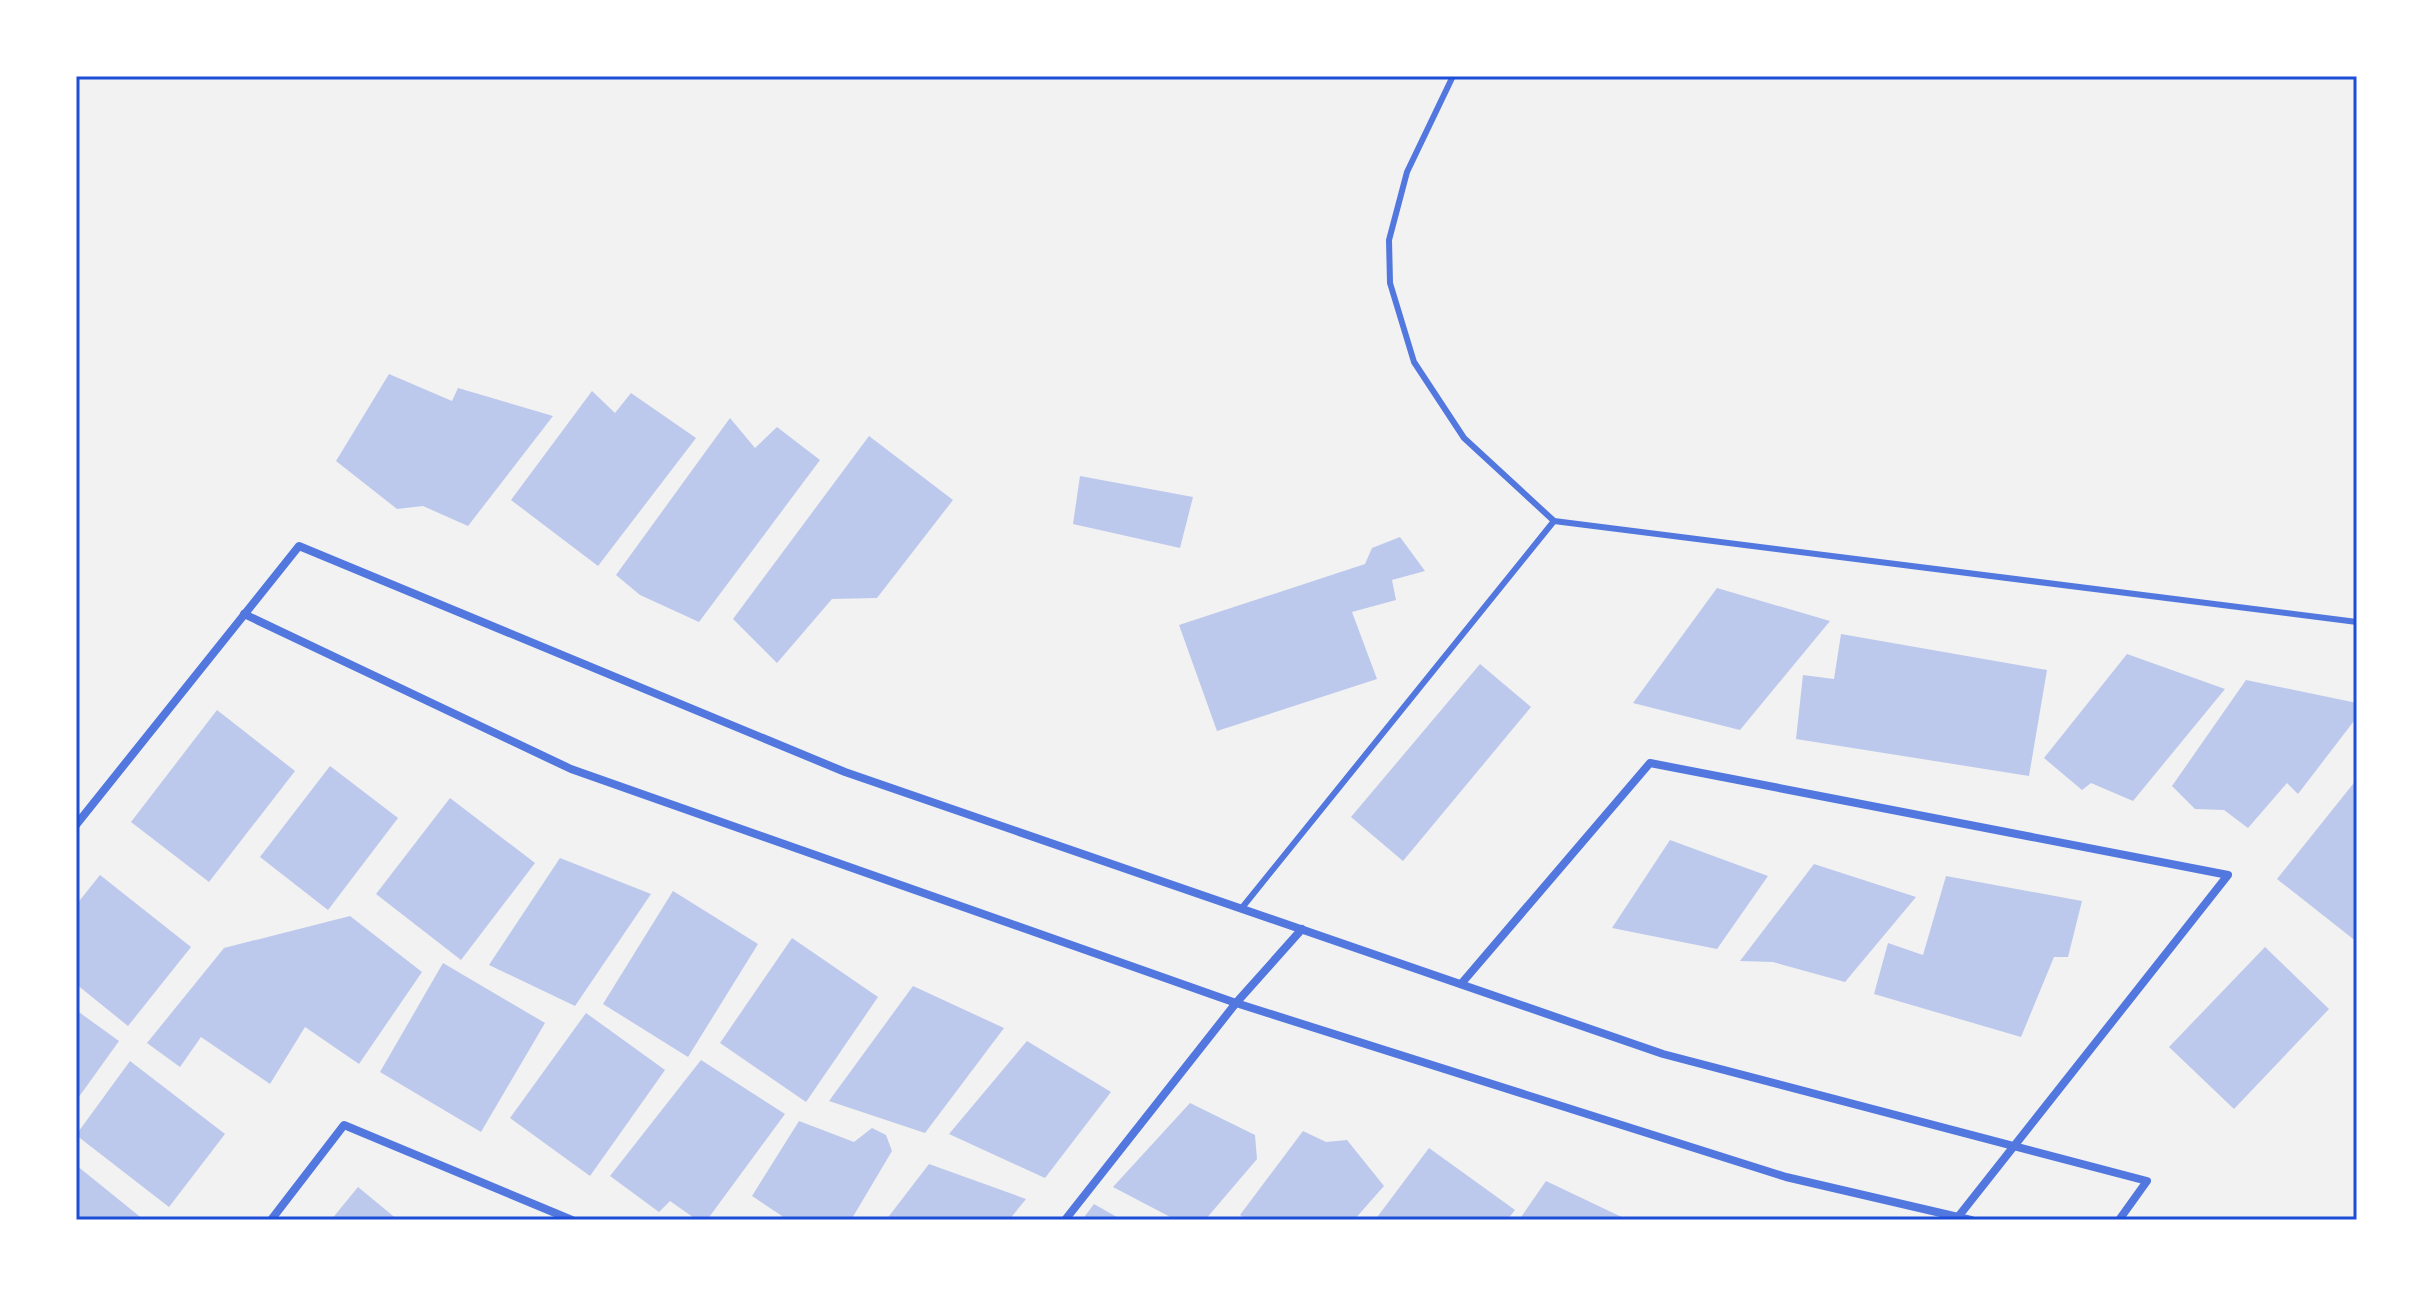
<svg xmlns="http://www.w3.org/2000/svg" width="2433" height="1296" viewBox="0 0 2433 1296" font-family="Barlow,sans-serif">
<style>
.building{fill:#bdc9ec}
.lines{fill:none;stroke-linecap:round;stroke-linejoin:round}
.service{stroke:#5277de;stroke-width:6}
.minor{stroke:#5277de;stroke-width:8}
.neatline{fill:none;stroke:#1d4ed8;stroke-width:3}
</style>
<rect width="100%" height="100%" fill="#f2f2f2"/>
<g class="building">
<polygon points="389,374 452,401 458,388 553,416 468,526 423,506 397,509 336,461"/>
<polygon points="592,391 615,413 631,393 696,438 598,566 511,500"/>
<polygon points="730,418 755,448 777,427 820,460 699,622 640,595 616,575"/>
<polygon points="869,436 953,500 877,598 832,599 777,663 733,619"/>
<polygon points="1080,476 1193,497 1180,548 1073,524"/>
<polygon points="1400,537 1425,571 1392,580 1396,600 1352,612 1377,679 1217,731 1179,625 1365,564 1372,548"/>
<polygon points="1717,588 1830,621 1740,730 1633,703"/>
<polygon points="1841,634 2047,670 2029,776 1796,739 1803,675 1834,679"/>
<polygon points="2127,654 2225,689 2133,801 2091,783 2082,790 2044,758"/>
<polygon points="1480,664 1531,707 1403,861 1351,817"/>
<polygon points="2246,680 2357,703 2357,717 2298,794 2287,783 2248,828 2224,810 2195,809 2172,786"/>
<polygon points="217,710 295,771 209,882 131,822"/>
<polygon points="330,766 398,818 328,910 260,857"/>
<polygon points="2357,779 2357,942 2277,879"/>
<polygon points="450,798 535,863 461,960 376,894"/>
<polygon points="1670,840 1768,876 1717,949 1612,928"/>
<polygon points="560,858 651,894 575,1006 489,965"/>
<polygon points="1814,864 1916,897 1845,982 1773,962 1740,961"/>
<polygon points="100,875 191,947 128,1026 76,984 76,905"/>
<polygon points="1946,876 2082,901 2068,957 2054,957 2021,1037 1874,994 1888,943 1923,955"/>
<polygon points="673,891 758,944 688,1057 603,1004"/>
<polygon points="350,916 422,972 359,1064 305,1027 270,1084 201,1037 180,1067 147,1043 224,948"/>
<polygon points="792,938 878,997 806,1102 720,1043"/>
<polygon points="2265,947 2329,1009 2234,1109 2169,1047"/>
<polygon points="443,963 545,1023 481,1132 380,1072"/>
<polygon points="913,986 1004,1028 925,1133 829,1101"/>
<polygon points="76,1010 119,1041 76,1101"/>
<polygon points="586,1013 665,1070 590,1176 510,1118"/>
<polygon points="1027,1041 1111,1092 1045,1178 949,1134"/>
<polygon points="701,1060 785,1114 707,1220 697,1220 670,1201 659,1212 610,1176"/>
<polygon points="130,1061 225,1134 169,1207 76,1135"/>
<polygon points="1190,1103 1255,1135 1257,1159 1205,1220 1176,1220 1113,1187"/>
<polygon points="799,1121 854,1142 872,1128 886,1135 892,1151 851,1220 783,1220 782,1216 752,1196"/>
<polygon points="1303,1131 1326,1142 1347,1140 1384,1186 1354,1220 1248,1220 1240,1215"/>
<polygon points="1429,1148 1515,1210 1507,1220 1375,1220"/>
<polygon points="929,1164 1026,1199 1009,1220 886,1220"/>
<polygon points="76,1165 144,1220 76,1220"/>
<polygon points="1546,1181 1628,1220 1519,1220"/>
<polygon points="358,1187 398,1220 331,1220"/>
<polygon points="1094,1204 1122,1220 1082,1220"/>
</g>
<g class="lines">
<g class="service">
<polyline points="1453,76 1407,172 1389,240 1390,283 1414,362 1464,438 1554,521 2357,622"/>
<polyline points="1241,909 1554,521"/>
</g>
<g class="minor">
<polyline points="244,614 571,769 1236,1003 1786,1177 1971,1220"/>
<polyline points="76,825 299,546 845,772 1663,1054 2147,1181 2119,1220"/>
<polyline points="1461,984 1650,763 2228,875 1958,1217"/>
<polyline points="271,1220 344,1125 572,1220"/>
<polyline points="1065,1220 1236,1003 1302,929"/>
</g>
</g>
<rect width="2433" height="1296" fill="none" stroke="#ffffff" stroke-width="156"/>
<rect x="78" y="78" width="2277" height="1140" class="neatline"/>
</svg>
